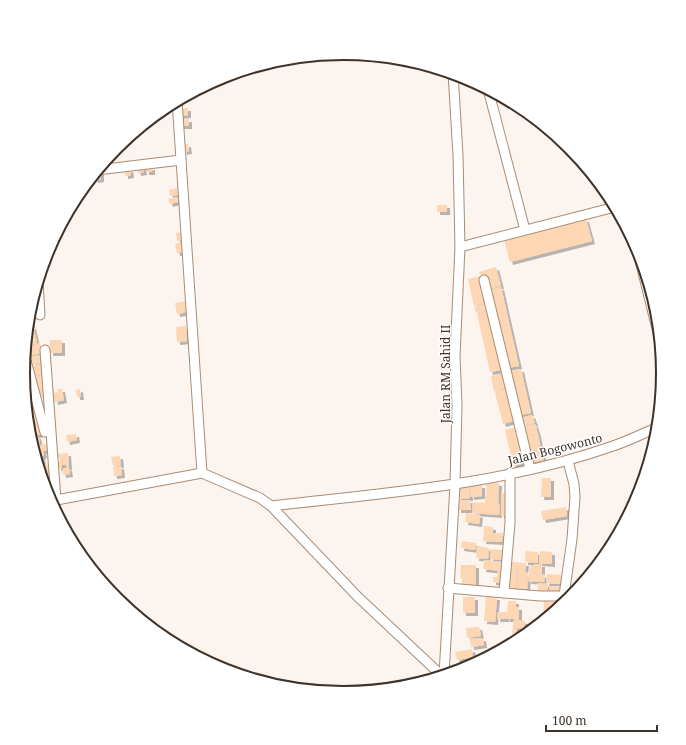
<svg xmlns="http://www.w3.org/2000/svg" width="686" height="745" viewBox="0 0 686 745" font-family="'Noto Serif',serif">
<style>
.building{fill:#fdd6b4;filter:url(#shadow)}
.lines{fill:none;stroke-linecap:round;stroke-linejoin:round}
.minor-casing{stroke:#aa8c74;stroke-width:11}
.minor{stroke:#fff;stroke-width:9}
.labels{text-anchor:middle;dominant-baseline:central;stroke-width:3;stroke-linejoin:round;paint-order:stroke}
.street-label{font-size:12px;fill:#3f3228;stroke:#fff}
.rim{fill:none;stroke:#3f3228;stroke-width:2}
</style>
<defs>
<filter id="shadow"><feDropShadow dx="3" dy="3" stdDeviation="0" flood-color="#0004"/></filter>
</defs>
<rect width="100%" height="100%" fill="#fbf4ef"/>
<g class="building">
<polygon points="188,108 188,115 179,116 179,109"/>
<polygon points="189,119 189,126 181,126 180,120"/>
<polygon points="188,144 189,151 184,152 183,145"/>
<polygon points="143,167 144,172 138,173 137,168"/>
<polygon points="152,167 152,172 146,172 146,168"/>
<polygon points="130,169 131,175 125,176 125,170"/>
<polygon points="95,172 101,172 101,179 95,180 94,174"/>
<polygon points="177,188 178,195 170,196 169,190"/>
<polygon points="177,197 178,202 170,204 168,199"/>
<rect x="437" y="205" width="10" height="7"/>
<polygon points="586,219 592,241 510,262 504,240"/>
<polygon points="182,232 183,241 177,241 176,233"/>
<polygon points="182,242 184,252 177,253 175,244"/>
<polygon points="496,267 501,286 489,289 485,274 480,275 479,272"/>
<polygon points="480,276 486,303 474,306 468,279"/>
<polygon points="501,287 519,366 507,368 489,290"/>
<polygon points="186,301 188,312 177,314 175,303"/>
<polygon points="485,304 487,311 476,313 474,307"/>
<polygon points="488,311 502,370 490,372 477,314"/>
<polygon points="29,316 30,316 32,325 28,326"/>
<polygon points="33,326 37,343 26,346 28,327"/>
<polygon points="186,326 187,341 177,342 176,327"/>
<rect x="50" y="340" width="12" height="13"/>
<polygon points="40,343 42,353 29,356 26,347"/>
<polygon points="39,355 41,363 33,365 31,357"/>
<polygon points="42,364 44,374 34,376 32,366"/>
<polygon points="521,369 531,413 520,415 516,400 518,399 517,394 514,394 509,371"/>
<polygon points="503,373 507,388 494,391 491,376"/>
<polygon points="42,375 46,395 40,396 36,377"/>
<polygon points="24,379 27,388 31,387 33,396 25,397"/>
<polygon points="57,389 62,389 64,400 55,402 53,393 58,392"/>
<polygon points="80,389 81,397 77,397 76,390"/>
<polygon points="507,389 514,421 503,424 496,397 501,395 496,397 495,391"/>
<polygon points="29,397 31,407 33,407 38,426 43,425 45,433 30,437 26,398"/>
<polygon points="532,415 535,423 523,426 521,418"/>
<polygon points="535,424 538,434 525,437 523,427"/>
<polygon points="516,427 525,463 513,466 505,430"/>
<polygon points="76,434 77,440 67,442 66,435"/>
<polygon points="538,434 541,449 529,452 524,437"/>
<polygon points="38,436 40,444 32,446 30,438"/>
<polygon points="49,443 50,449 43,451 44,455 42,456 43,464 38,465 33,447"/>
<polygon points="541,450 544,460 530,463 528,453"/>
<polygon points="68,453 69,467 66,468 66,465 62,465 62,468 58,468 58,462 60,461 60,458 58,458 57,454"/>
<polygon points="120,456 121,465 113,466 111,457"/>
<polygon points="49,464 52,474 42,476 39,466"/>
<polygon points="121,466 122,475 114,476 113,467"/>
<polygon points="69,468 70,474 63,475 62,469"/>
<polygon points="51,475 53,485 45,487 42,477"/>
<polygon points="542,478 551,478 551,497 541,497"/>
<polygon points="487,482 499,483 498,504 500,504 499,515 472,513 473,502 485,503"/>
<polygon points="469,485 470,498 458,499 457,486"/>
<polygon points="470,485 482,485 482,496 471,497"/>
<polygon points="52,486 54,497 49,498 45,488"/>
<polygon points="501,493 507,493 506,516 501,516"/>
<polygon points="458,500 470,500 471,510 458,510"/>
<polygon points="566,507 567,516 543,520 541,511"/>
<polygon points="466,513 480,515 479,524 465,522"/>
<polygon points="484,526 493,527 493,533 503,533 502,542 483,541"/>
<polygon points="462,541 476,543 475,550 461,548"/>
<polygon points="477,546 489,548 488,559 476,558"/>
<polygon points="491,549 504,550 502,560 490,559"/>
<polygon points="526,551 538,552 538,563 525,562"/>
<polygon points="540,551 552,552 552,564 539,563"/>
<polygon points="484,560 502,562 501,571 483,569"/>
<polygon points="511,562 526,563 525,572 528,573 527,589 517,589 518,568 517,572 510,571"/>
<polygon points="534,564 542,564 542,574 529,573 530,566 534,566"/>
<polygon points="461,565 476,565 476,587 462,586 462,578 460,578"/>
<polygon points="497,571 504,572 503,583 493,582 493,577 497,577"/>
<polygon points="507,571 517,572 516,591 506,590"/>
<polygon points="529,573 545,575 544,582 528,581"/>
<polygon points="547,574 561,575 560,584 546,583"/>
<polygon points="582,575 589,575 582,583"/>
<polygon points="538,583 548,584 547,594 537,593"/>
<polygon points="550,586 560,587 559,596 549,595"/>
<rect x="463" y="597" width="12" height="16"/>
<polygon points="486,597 497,597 495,622 484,621"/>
<polygon points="508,601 516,601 516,607 519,607 519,620 525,621 524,629 517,628 516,634 512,633 514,619 507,619 507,615 506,619 497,619 498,612 507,612"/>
<polygon points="544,601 554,602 553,612 543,620"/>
<polygon points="532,621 542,621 532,630"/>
<polygon points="479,627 481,636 467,638 466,628"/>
<polygon points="483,638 484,645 471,647 470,639"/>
<polygon points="472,649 473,657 457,660 455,652"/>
</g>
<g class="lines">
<g class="minor-casing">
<g id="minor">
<polyline points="488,89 525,230"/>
<polyline points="177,100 202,473"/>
<polyline points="97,170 181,160"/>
<polyline points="636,244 659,337"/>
<polyline points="460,247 615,207"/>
<polyline points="484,280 530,469"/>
<polyline points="38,281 40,315"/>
<polyline points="45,350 56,500"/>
<polyline points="25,357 45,432"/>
<polyline points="51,501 202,473 260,498 271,506 358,597 441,675"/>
<path d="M271,506C385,493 501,485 610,447C626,442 642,434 658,427"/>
<polyline points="448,588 540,596 571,596"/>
<polyline points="504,593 510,523 510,473"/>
<polyline points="564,596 572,539 575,497 574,484 568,461"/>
<polyline points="444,675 455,485 457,405 455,356 460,247 458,155 453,73"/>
</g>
</g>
<use href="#minor" class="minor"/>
</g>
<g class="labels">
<g class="street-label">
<text transform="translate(445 374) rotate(-90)">Jalan RM Sahid II</text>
<text transform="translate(555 449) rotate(-14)">Jalan Bogowonto</text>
</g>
</g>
<path d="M0 0H686V745H0ZM30 373a313 313 0 1 1 626 0a313 313 0 1 1-626 0Z" fill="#fff" fill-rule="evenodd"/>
<path class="rim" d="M30 373a313 313 0 1 1 626 0a313 313 0 1 1-626 0Z"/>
<path d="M546 725v6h111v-6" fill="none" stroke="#3f3228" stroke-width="2"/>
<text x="552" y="725" font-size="12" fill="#3f3228" stroke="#ffffff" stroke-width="3" paint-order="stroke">100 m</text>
</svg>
